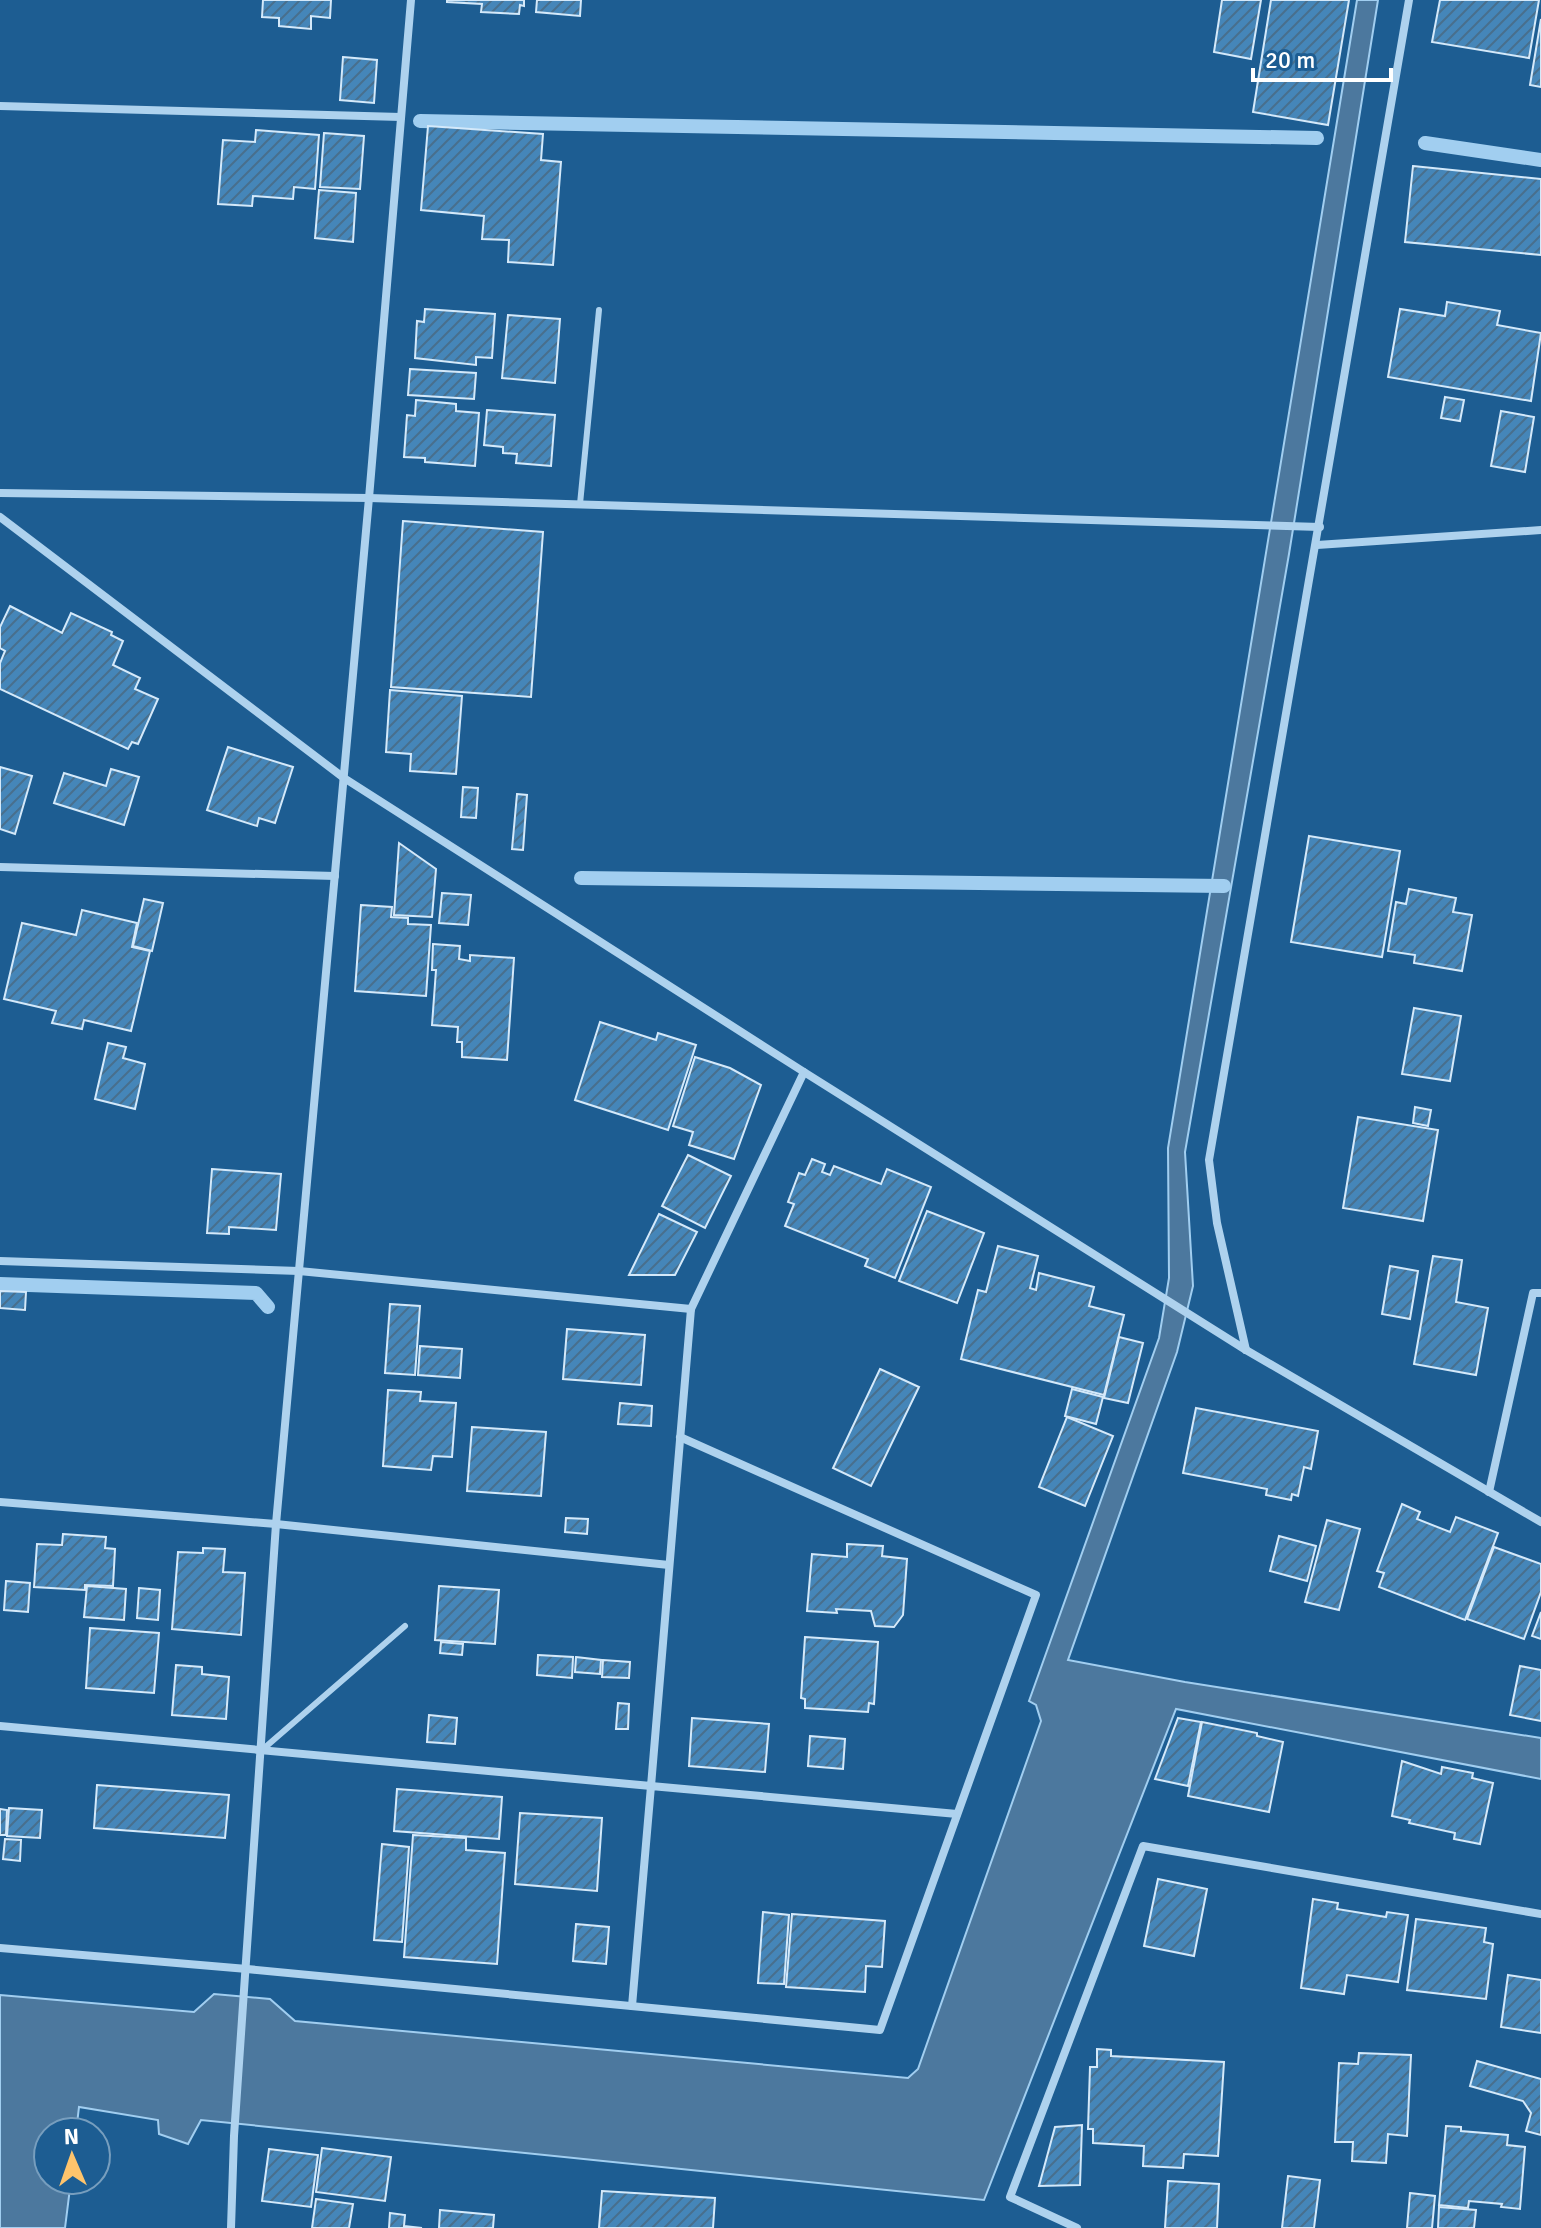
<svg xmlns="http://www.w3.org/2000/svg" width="1541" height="2228" viewBox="0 0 1541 2228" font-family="Signika,sans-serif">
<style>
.water{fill:#4c789e;stroke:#a1cef0;stroke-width:2}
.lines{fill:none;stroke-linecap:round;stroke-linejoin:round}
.stream{stroke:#a1cef0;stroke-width:14}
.building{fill:url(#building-hatch);stroke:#d4e9fa;stroke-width:2}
.service{stroke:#aed2ee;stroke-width:6}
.minor{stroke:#aed2ee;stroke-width:8}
</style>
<defs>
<pattern id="building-hatch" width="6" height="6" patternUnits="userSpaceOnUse" patternTransform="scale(2)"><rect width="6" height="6" fill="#4586b9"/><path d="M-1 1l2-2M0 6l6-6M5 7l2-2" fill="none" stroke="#486f8d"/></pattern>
</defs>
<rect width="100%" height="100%" fill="#1d5d92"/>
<polygon class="water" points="1357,0 1378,0 1289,554 1185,1152 1193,1286 1177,1352 1068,1660 1185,1682 1541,1738 1541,1779 1176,1709 984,2200 201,2120 188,2144 159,2134 158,2120 79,2107 76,2132 48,2132 48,2180 71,2180 65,2228 0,2228 0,1995 194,2012 214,1994 270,1999 295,2021 908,2078 918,2069 1041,1721 1036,1705 1029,1701 1159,1338 1169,1278 1168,1148"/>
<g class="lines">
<g class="stream">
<polyline points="420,121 1317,138"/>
<polyline points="1425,143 1541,160"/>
<polyline points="581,878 1224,886"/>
<polyline points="0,1284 256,1293 268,1307"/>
</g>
</g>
<g class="building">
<polygon points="263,0 331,0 330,18 311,16 311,29 279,26 279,18 262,17"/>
<polygon points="447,0 524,0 524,6 520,5 519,14 481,12 482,4 447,2"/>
<polygon points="537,0 581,0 580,16 536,12"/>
<polygon points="1222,0 1261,0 1251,59 1214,52"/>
<polygon points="1271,0 1349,0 1328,125 1253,112"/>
<polygon points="1440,0 1539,0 1529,58 1432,42"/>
<polygon points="1541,19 1541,87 1530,85"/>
<polygon points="343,57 377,60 374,103 340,100"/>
<polygon points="428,126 543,134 541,160 561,162 553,265 508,262 509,240 482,239 484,216 421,210"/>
<polygon points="256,130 319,135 315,189 294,187 293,199 253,196 252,206 218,204 223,140 255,142"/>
<polygon points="324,133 364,136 360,189 320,187"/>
<polygon points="1413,166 1541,179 1541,255 1405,242"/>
<polygon points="319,190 356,193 353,242 315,238"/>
<polygon points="1447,302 1500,311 1497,325 1541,333 1531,401 1388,377 1400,309 1445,316"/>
<polygon points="425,309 495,314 492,358 476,357 476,365 415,358 417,321 424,322"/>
<polygon points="508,315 560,319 555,383 502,378"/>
<polygon points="410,369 476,373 474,399 408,395"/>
<polygon points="1445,397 1464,400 1460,421 1441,418"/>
<polygon points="416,400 456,404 456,411 479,413 475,466 425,462 425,458 404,457 407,415 415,416"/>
<polygon points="487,410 555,415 551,466 516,463 517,454 503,453 503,447 484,445"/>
<polygon points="1501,411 1534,417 1525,472 1491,466"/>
<polygon points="403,521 543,532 531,697 391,687"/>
<polygon points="10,606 62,633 71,613 112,632 111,635 123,641 113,665 140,678 135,689 158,699 138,744 132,742 128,749 0,689 0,663 5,651 0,648 0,627"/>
<polygon points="390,690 462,696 456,774 410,771 411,754 386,752"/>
<polygon points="228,747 293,767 275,823 259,818 257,826 207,810"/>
<polygon points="0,767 32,776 15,834 0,829"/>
<polygon points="111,769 139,777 124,825 54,803 64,773 106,786"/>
<polygon points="463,787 478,788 476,818 461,817"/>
<polygon points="517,794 527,795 523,850 512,849"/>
<polygon points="1309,836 1400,851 1382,957 1291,942"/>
<polygon points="399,843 436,869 432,917 394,915"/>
<polygon points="1409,889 1456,898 1453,912 1472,915 1462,971 1414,963 1415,955 1388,951 1396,902 1406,904"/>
<polygon points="442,893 471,895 468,925 439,923"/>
<polygon points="144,899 163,903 152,951 133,946"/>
<polygon points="361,905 392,907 391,917 408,918 408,924 431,925 426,996 355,991"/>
<polygon points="82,910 137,923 132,947 150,951 131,1031 84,1020 82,1029 52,1023 56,1011 4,999 22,923 76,935"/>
<polygon points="433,944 460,946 459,959 470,961 470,955 514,958 507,1060 462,1057 462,1042 457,1042 458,1027 432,1025 436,970 432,970"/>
<polygon points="1414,1008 1461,1016 1450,1081 1402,1074"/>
<polygon points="600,1022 656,1040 658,1033 696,1045 668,1130 575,1100"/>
<polygon points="108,1043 126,1047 123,1058 145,1064 135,1109 95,1099"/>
<polygon points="695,1057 730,1068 761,1085 734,1159 689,1145 693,1132 673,1126"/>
<polygon points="1415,1107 1431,1110 1428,1126 1413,1123"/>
<polygon points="1358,1117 1438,1130 1423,1221 1343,1208"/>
<polygon points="688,1155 731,1176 705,1228 662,1206"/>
<polygon points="812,1159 825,1164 822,1172 830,1175 834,1166 881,1184 887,1169 931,1187 895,1278 865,1266 868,1259 785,1226 794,1204 788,1202 799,1173 805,1175"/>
<polygon points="212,1169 281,1174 276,1230 229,1227 229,1234 207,1233"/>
<polygon points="927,1211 984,1233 957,1303 899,1281"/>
<polygon points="659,1214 697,1232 675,1275 629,1275"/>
<polygon points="998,1246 1038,1256 1030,1288 1036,1290 1039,1273 1094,1287 1089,1306 1124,1315 1104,1395 961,1359 978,1290 986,1292"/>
<polygon points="1433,1256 1462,1260 1456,1302 1488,1308 1476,1375 1414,1364"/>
<polygon points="1390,1266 1418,1271 1410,1319 1382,1314"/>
<polygon points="0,1291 26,1292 25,1310 0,1308"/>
<polygon points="390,1304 420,1306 415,1375 385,1373"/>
<polygon points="567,1329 645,1335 641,1385 563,1379"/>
<polygon points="1119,1337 1143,1343 1128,1403 1104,1398"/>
<polygon points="420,1346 462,1349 460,1378 418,1375"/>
<polygon points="880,1369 919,1387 871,1486 833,1468"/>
<polygon points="1072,1389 1103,1397 1096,1424 1065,1416"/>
<polygon points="388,1390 421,1392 420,1401 456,1403 452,1457 433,1456 431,1470 383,1466"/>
<polygon points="620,1403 652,1406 651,1426 618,1424"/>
<polygon points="1196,1408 1318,1431 1311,1469 1304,1467 1298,1496 1292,1494 1291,1500 1266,1495 1267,1489 1183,1473"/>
<polygon points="1067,1417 1113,1436 1085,1506 1039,1487"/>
<polygon points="472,1427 546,1432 541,1496 467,1491"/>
<polygon points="1402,1504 1420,1512 1417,1519 1450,1532 1456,1517 1498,1533 1465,1620 1379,1587 1384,1573 1377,1571"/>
<polygon points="566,1518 588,1519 587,1534 565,1532"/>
<polygon points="1327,1520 1360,1529 1339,1610 1305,1602"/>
<polygon points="63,1534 106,1537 105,1548 115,1549 113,1586 85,1585 85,1590 34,1587 37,1544 62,1545"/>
<polygon points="1279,1536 1316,1546 1307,1581 1270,1571"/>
<polygon points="847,1544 883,1546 882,1556 907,1559 903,1615 894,1627 875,1626 871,1611 836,1609 837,1613 807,1611 812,1554 847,1557"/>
<polygon points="1494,1547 1541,1564 1541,1592 1524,1639 1467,1619"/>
<polygon points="203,1548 225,1549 223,1572 245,1573 241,1635 172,1629 178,1552 203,1553"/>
<polygon points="6,1581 30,1583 28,1612 4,1610"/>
<polygon points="87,1586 126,1589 124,1620 84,1617"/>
<polygon points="439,1586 499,1590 495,1644 435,1640"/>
<polygon points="139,1588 160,1590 158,1620 137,1618"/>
<polygon points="1541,1612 1541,1639 1532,1636"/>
<polygon points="90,1628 159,1633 154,1693 86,1688"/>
<polygon points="805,1637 878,1642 874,1704 869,1703 868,1712 805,1708 805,1699 801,1698"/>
<polygon points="441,1642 463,1644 462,1655 440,1653"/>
<polygon points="538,1655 573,1657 572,1678 537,1675"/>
<polygon points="576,1657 601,1660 600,1674 575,1672"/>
<polygon points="603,1660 630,1662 629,1678 602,1677"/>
<polygon points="176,1665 202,1667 202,1674 229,1677 226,1719 172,1715"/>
<polygon points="1520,1666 1541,1670 1541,1721 1510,1715"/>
<polygon points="618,1703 629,1704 628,1729 616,1729"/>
<polygon points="429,1715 457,1718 455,1744 427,1742"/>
<polygon points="692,1718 769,1724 765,1772 689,1766"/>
<polygon points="1178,1718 1201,1722 1188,1786 1155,1779"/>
<polygon points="1202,1722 1257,1733 1257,1736 1283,1742 1269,1812 1188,1796"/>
<polygon points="810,1736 845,1739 843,1769 808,1766"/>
<polygon points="1402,1761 1441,1774 1442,1767 1473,1773 1472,1778 1493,1783 1480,1844 1454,1839 1455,1833 1409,1823 1410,1820 1392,1816"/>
<polygon points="97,1785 229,1795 225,1838 94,1828"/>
<polygon points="397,1789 502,1797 499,1839 394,1831"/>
<polygon points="9,1808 42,1810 40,1838 7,1836"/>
<polygon points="0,1809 7,1810 6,1835 0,1835"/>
<polygon points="520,1813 602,1818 597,1891 515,1884"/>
<polygon points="413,1835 466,1838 466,1850 505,1853 497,1964 404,1957"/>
<polygon points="5,1839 21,1840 20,1861 3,1859"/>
<polygon points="382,1844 409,1847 402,1942 374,1940"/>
<polygon points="1158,1879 1207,1889 1194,1956 1144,1946"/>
<polygon points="1313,1899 1338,1903 1337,1909 1386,1917 1387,1912 1408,1915 1398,1982 1347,1975 1344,1994 1301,1988"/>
<polygon points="763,1912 789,1915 784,1984 758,1983"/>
<polygon points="792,1914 885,1921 882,1967 866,1966 865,1992 786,1987"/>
<polygon points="1416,1919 1486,1928 1484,1942 1493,1944 1486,1999 1407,1990"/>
<polygon points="576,1924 609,1927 606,1964 573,1961"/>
<polygon points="1508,1975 1541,1980 1541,2033 1501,2027"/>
<polygon points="1097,2049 1111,2050 1111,2056 1224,2062 1218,2156 1184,2154 1183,2168 1143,2166 1144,2146 1093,2143 1093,2129 1088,2129 1090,2067 1097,2067"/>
<polygon points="1359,2053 1411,2055 1407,2136 1388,2134 1386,2163 1352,2161 1353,2142 1335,2142 1339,2063 1358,2064"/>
<polygon points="1477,2061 1541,2079 1541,2135 1526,2131 1531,2113 1523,2101 1470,2086"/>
<polygon points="1082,2125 1080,2185 1039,2186 1055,2127"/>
<polygon points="1446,2126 1461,2127 1461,2131 1508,2135 1507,2145 1525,2147 1520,2209 1501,2207 1502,2204 1469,2201 1468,2208 1439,2205"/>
<polygon points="322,2148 391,2157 385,2201 316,2192"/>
<polygon points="269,2149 318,2155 311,2207 262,2201"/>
<polygon points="1288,2176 1320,2180 1314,2228 1282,2228"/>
<polygon points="1168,2181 1219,2184 1217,2228 1165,2228"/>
<polygon points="602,2191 715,2198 713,2228 599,2228"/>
<polygon points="1410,2193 1435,2196 1432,2228 1407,2228"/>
<polygon points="316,2199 353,2204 349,2228 312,2228"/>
<polygon points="1439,2207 1476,2210 1474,2228 1438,2228"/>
<polygon points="440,2210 494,2215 493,2228 439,2228"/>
<polygon points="390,2213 405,2215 404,2226 422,2228 389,2228"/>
</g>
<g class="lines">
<g class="service">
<polyline points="580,504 599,310"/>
<polyline points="262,1750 405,1626"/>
</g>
<g class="minor">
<polyline points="0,106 401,117"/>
<polyline points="0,493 369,498 1320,527"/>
<polyline points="0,517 344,778 804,1072 1246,1350 1541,1522"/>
<polyline points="1317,545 1541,530"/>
<polyline points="0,867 335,876"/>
<polyline points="0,1261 299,1271 691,1309"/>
<polyline points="1246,1350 1217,1223 1209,1160 1409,0"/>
<polyline points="1489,1492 1533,1293 1541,1293"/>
<polyline points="0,1502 276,1524 669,1565"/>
<polyline points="0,1726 651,1786 691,1309 804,1072"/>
<polyline points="0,1948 247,1969 880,2030 1036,1595 680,1437"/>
<polyline points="632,2006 651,1786 957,1814"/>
<polyline points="231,2228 234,2136 276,1524 369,498 411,0"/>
<polyline points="1077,2228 1010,2197 1143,1846 1541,1914"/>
</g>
</g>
<g transform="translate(72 2156) rotate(358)"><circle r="38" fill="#1d5d92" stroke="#779ebe" stroke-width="2"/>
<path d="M0-6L14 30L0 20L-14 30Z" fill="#fec46c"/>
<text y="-12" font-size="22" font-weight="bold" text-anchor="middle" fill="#ffffff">N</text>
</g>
<path d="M1253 68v12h138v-12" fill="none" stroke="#ffffff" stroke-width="4"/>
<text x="1265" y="68" font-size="24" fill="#ffffff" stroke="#1d5d92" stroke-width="6" paint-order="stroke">20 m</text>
</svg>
